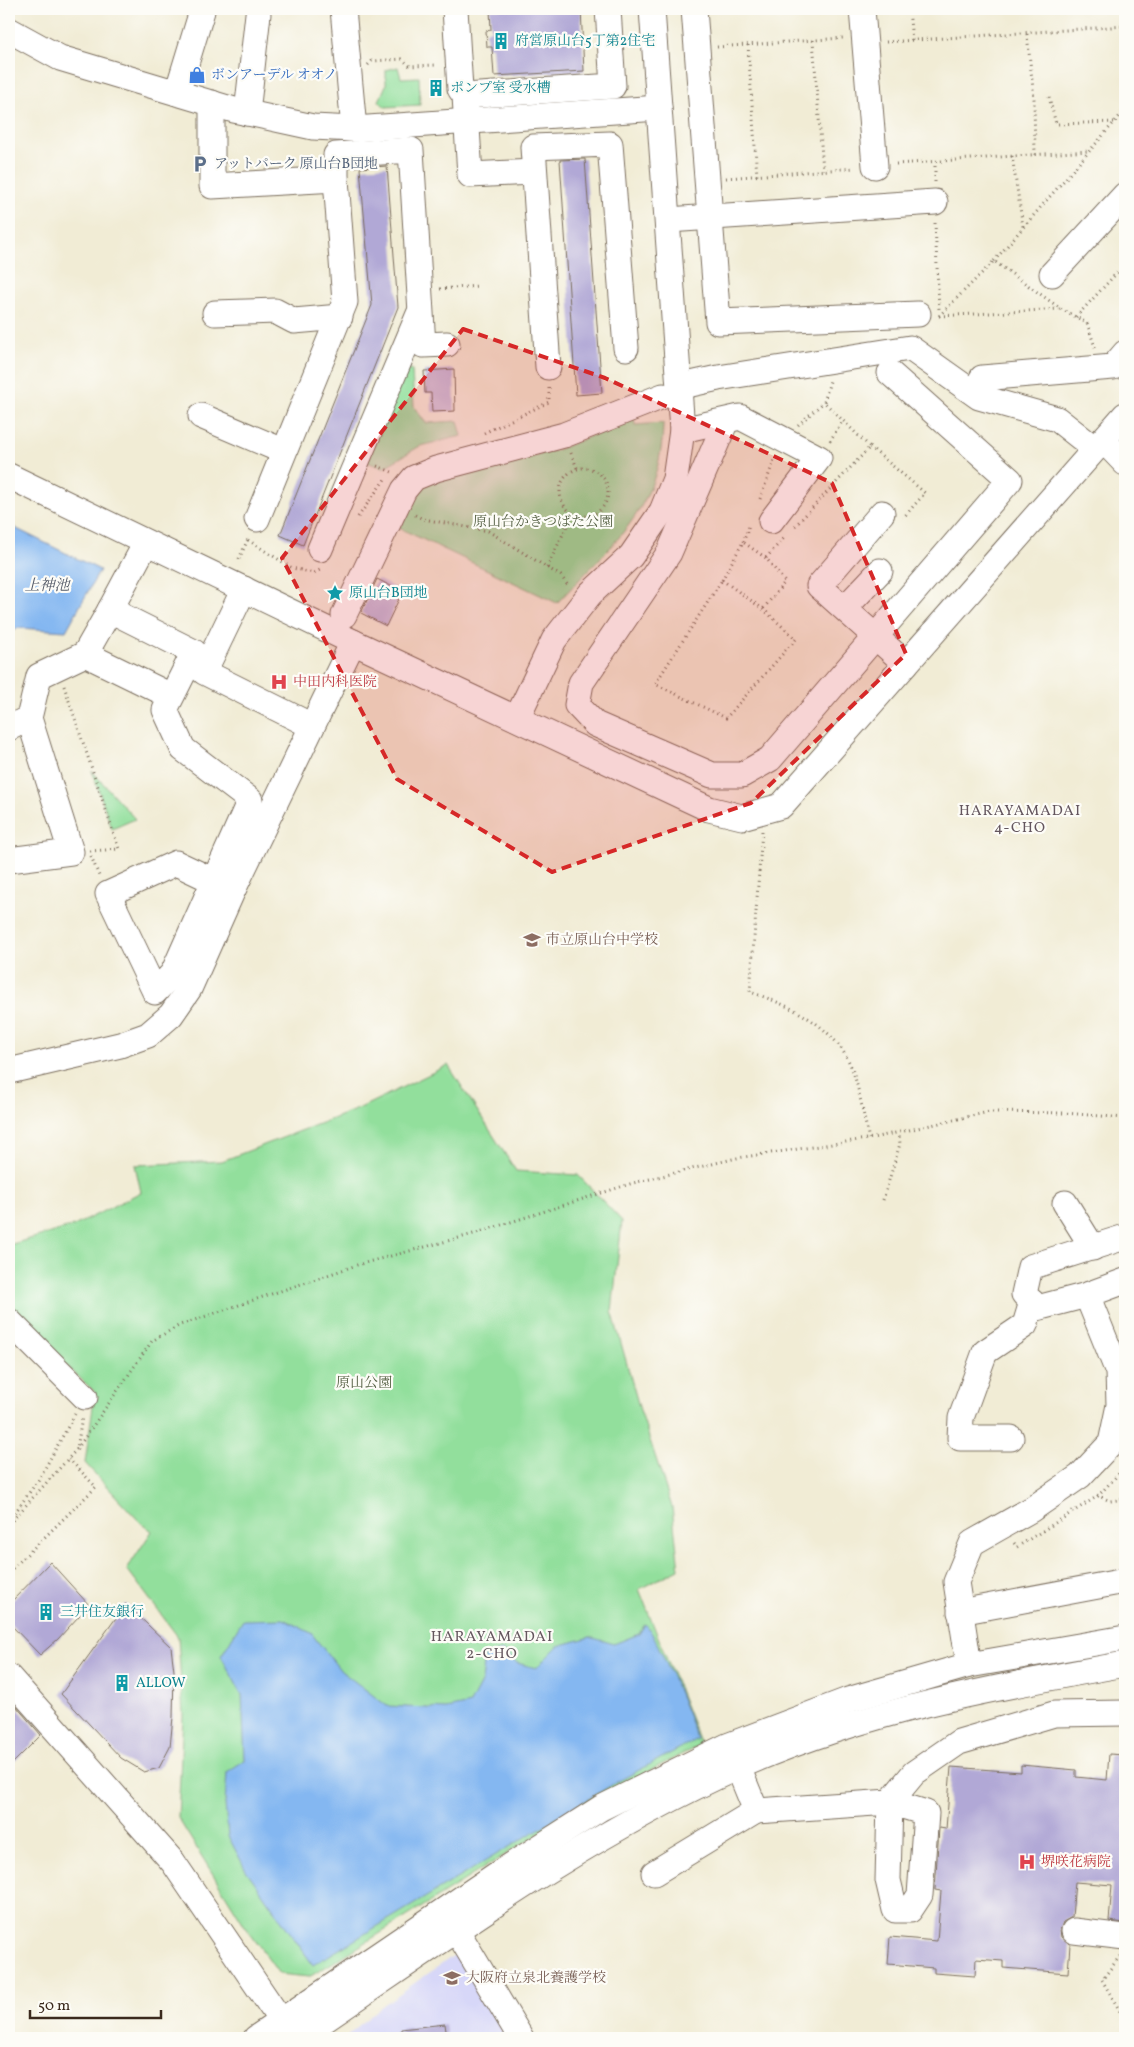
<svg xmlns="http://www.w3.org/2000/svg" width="1134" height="2047" viewBox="0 0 1134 2047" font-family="Vollkorn,'Noto Serif JP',serif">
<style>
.built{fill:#d7d7f8}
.green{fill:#92df9c;stroke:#66845d}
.water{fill:#84b7f1;stroke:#607088}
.building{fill:#b1a8d6}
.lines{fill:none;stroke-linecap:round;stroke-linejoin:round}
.minor-casing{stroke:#7b6e5e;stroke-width:27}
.path{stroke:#7b6e5e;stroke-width:3;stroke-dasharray:1 4;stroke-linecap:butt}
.minor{stroke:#fff;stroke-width:25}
.marked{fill:#d62828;fill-opacity:0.2;stroke:#d62828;stroke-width:4;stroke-dasharray:10 6;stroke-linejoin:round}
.labels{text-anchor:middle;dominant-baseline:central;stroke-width:4.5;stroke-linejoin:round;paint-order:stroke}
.culture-label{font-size:14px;fill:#0d838f;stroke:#fdfcf7;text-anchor:start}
.shop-label{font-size:14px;fill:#366cbe;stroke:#fdfcf7;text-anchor:start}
.service-label{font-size:14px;fill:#4e5e75;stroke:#fdfcf7;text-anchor:start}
.park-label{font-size:14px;fill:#556044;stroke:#fdfcf7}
.health-label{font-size:14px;fill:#be3a42;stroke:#fdfcf7;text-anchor:start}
.education-label{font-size:14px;fill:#785e54;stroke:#fdfcf7;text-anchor:start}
.water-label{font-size:15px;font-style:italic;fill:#555b68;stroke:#fdfcf7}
.neighbourhood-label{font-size:15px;letter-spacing:1px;fill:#64565e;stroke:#fdfcf7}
</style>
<rect width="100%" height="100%" fill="#fdfcf7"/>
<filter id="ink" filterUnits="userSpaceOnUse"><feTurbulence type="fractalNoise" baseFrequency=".02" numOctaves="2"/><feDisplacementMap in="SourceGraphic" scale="10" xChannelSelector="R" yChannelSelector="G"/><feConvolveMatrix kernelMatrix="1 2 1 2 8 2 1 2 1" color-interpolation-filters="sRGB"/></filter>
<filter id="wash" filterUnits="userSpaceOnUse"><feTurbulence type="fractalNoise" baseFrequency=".0096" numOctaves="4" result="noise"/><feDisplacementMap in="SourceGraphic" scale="20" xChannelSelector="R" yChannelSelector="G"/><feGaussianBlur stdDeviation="1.12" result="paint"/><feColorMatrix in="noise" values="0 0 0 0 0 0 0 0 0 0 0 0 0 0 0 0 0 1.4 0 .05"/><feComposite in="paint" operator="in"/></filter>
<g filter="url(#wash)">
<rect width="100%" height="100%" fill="#f1ecd5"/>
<polygon class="built" points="463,1949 517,2038 344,2038 382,2006"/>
<g class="green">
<polygon points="398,67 401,78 419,77 420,105 385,107 379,101 386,85 386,70"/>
<polygon points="398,364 412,370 414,407 426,423 458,421 462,436 420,446 383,468 358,459"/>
<path d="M634,418L635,425L663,423C662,509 611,545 557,603L399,528L423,483L557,450Z"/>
<polygon points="92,771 135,819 112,829"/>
<path d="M448,1065L516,1171L578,1175L622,1221L612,1311L639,1407L672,1507L679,1569L639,1589L701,1745C564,1810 440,1899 309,1977L279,1974L245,1926L178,1818L183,1715L178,1637L127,1569L152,1531L139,1521L85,1463L95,1392L31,1333L9,1303V1245L74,1226L141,1192L135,1165L222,1161L358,1109Z"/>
</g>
<g class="water">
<polygon points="9,525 100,570 66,631 18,628 9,635"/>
<path d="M283,1619L311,1633L341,1671L387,1706L446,1709L470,1704L482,1681L485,1655L503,1651L517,1663L536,1668L558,1646L590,1637L614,1644L639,1634L645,1624C654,1629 692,1724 697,1739L617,1782L313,1965L246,1870L228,1836L225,1804L227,1772L245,1760L242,1695L221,1656L243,1620Z"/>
</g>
<g id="blocks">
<g class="building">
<polygon points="490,9 581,9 584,71 494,76 492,47 487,47 486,31 491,30"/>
<polygon points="585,159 602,393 576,395 560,160"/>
<polygon points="387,166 398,307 303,545 280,535 372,305 360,168"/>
<polygon points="454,369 455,411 432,412 431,393 425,393 424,371"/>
<polygon points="377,579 401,591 397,598 399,599 386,626 361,613"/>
<polygon points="50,1562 89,1605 58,1639 40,1655 9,1623 9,1604"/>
<polygon points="126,1604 171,1647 174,1671 173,1717 170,1747 159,1768 144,1772 121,1758 61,1694"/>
<polygon points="9,1698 41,1735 9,1767"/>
<polygon points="1109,1754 1125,1755 1125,1923 1109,1921 1112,1885 1075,1882 1072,1917 1063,1922 1060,1930 1061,1937 1070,1944 1068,1973 1003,1968 1003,1961 976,1959 975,1976 934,1973 934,1968 888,1964 890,1937 937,1941 941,1891 935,1890 939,1828 946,1829 951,1767 1021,1772 1021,1765 1076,1770 1076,1777 1107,1780"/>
<polygon points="445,2024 447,2038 401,2038 401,2029"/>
</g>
</g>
</g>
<g filter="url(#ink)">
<use href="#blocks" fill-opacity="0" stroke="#7b6e5e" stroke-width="1"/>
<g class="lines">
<g class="minor-casing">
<g id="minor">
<polyline points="343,9 354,129"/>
<polyline points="455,9 460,89 465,96 470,175 534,172"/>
<polyline points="694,9 718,322 918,314"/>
<polyline points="862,9 875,166"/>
<polyline points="9,30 60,58 234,110 313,127 354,129 659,108"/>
<polyline points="177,93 202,11"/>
<polyline points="465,96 613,86 608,9"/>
<polyline points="212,103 212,186 336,179 345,302 257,519"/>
<polyline points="247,113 258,14"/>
<polyline points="336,179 336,155 411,150 423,345 447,344"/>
<polyline points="668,220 935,202"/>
<polyline points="1052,274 1125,195"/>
<polyline points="215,313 275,311 294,321 340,317"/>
<polyline points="548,367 533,147 610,144 626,348"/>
<polyline points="982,378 1113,367 1125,353"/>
<polyline points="691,384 718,378 910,348 979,397 1057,419 1095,449"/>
<polyline points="201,416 283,451"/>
<polyline points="726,421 669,553 581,683 577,705 595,724 712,775 742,775 770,759 1010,480 890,373"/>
<polyline points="682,430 740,417 819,458 771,521"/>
<polyline points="1103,440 1125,463"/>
<polyline points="9,476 353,642 709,809 742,817 781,806 1125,415"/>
<polyline points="882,513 819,586 906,664"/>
<polyline points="320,549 419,314"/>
<polyline points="244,589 204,672 312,726"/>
<polyline points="845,608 880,571"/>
<polyline points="110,610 146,543"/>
<polyline points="344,615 404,490 414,478 436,469 564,435 663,396"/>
<polyline points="171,696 85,654 110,610 194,652 165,710 183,749 250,800 173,973 155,992 108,894 176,863 233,890"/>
<polyline points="29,718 39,676 85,654"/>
<polyline points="517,718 554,640 590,594 631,556 662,511 675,479 682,430 652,9"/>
<polyline points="9,728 29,718 71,852 9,860"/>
<polyline points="9,1071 120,1045 148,1035 171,1015 189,989 233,890 353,642"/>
<polyline points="1065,1203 1093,1248"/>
<polyline points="1125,1237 1030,1267 1024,1294 1037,1308 1087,1295 1125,1281"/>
<polyline points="9,1321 85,1397"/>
<polyline points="1011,1438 960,1438 961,1418 985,1352 1025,1325 1032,1302"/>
<polyline points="960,1612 1125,1581"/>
<polyline points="969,1665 956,1582 972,1543 1032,1509 1080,1476 1111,1443 1119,1405 1118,1372 1087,1295"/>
<polyline points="9,1677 173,1862 290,2034"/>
<polyline points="756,1811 890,1802 926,1813 920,1895 910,1910 895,1910 888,1880 890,1802 914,1773 959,1742 1054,1714 1125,1713"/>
<polyline points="654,1873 756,1811 738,1767"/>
<polyline points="457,1931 521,2038"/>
<polyline points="1074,1931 1125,1937"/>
<polyline points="256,2038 496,1875 601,1808 727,1746 848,1700 969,1665 1125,1638"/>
<path d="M298,2038C441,1942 581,1837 738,1767C863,1711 992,1688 1125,1664"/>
</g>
</g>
<g class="path">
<polyline points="909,9 912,41"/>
<polyline points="1027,34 1034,98 1035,155"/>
<polyline points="813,40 823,170"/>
<polyline points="886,42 1125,26"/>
<polyline points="748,45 757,176"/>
<polyline points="717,47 843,38"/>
<polyline points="368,65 372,61 402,59 410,66 438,65"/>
<polyline points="1049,97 1056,124 1114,122"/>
<polyline points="1012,156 1023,227"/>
<polyline points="896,164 1089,151"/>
<polyline points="726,178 855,168"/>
<polyline points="935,182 935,162"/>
<polyline points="935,223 939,309"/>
<polyline points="994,261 1125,110"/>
<polyline points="440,289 478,286"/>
<polyline points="939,316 994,261 1061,309 1087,323 1096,350"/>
<polyline points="939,316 1060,309"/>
<polyline points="1076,317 1125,264"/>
<polyline points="798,425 824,402 830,381"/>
<polyline points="484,433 549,402 549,385"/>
<polyline points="830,441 843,420"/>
<polyline points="870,447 925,493 903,518"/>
<polyline points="571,453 577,468"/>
<polyline points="377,466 392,472"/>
<circle cx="584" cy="492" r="24"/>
<polyline points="760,499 775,458"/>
<polyline points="415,515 423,519 488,531 561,576 569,587"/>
<polyline points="358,517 385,479"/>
<polyline points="795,526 870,447 824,402"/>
<polyline points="248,540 292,568 314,573 320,570"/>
<polyline points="743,542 750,524"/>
<polyline points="766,558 784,538"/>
<polyline points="239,559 248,539"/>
<polyline points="547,568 573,513"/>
<polygon points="722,580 763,609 796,639 726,718 655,684"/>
<polyline points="722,580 743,542 766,558 785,582 763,609"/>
<polyline points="64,686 119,849 90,851"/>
<path d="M762,831L750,992C789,1005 832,1024 850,1064C858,1081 864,1119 869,1139"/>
<polyline points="91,856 99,876"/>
<polyline points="883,1200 900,1144 899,1133"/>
<polyline points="77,1449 152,1341 180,1325 357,1265 470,1235 633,1183 737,1158 873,1138 989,1112 1065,1113 1125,1118"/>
<polyline points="1097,1495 1110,1501 1125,1499"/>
<polyline points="9,1521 39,1479 75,1414"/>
<polyline points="9,1524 77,1449 82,1417"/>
<polyline points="1014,1543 1017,1547 1098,1496 1125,1467"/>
<polyline points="9,1572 96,1487 69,1459"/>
<polyline points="1120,1956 1102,1980 1125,2020"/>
</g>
<use href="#minor" class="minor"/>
</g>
</g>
<path class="marked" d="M463,329L605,378L832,483L906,654L751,803L552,872L397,779L282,558Z"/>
<defs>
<g id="building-bare" transform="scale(1.35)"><path d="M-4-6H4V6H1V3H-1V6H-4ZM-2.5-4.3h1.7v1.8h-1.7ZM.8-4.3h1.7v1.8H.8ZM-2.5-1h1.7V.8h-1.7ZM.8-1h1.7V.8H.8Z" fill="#0f9aa8" stroke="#fdfcf7" stroke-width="2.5" paint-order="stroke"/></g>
<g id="shop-bare" transform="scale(1.35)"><path d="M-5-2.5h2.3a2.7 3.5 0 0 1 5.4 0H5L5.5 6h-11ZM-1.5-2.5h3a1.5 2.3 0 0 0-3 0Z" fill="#3f7fe0" stroke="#fdfcf7" stroke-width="2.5" paint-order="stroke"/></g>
<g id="parking-bare" transform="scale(1.35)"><path d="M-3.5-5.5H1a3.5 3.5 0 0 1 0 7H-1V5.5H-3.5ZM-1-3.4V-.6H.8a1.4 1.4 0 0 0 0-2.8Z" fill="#5c6f8a" stroke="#fdfcf7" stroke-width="2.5" paint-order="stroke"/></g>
<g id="sight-bare" transform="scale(1.35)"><path d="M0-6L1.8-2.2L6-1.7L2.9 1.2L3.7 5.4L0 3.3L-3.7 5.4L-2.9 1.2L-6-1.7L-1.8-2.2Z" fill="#0f9aa8" stroke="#fdfcf7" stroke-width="2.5" paint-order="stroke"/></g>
<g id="hospital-bare" transform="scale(1.35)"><path d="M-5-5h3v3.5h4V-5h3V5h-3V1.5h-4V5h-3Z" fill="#e0444e" stroke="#fdfcf7" stroke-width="2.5" paint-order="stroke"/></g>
<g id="school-bare" transform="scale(1.35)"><path d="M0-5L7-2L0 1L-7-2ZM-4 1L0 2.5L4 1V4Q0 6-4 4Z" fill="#8d6e63" stroke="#fdfcf7" stroke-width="2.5" paint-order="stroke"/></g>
</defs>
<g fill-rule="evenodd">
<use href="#building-bare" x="501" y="41"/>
<use href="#shop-bare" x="197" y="75"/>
<use href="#building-bare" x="436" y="88"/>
<use href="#parking-bare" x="200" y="164"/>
<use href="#sight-bare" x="335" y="593"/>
<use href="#hospital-bare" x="279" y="682"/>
<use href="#school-bare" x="532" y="940"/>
<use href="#building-bare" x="46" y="1612"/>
<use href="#building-bare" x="122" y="1683"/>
<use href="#hospital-bare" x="1027" y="1862"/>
<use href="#school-bare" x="452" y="1978"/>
</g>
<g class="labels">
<g class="culture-label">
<text x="515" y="41">府営原山台5丁第2住宅</text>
<text x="450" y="88">ポンプ室 受水槽</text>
<text x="349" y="593">原山台B団地</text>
<text x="60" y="1612">三井住友銀行</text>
<text x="136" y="1683">ALLOW</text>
</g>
<g class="shop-label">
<text x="211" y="75">ボンアーデル オオノ</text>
</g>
<g class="service-label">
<text x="214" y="164">アットパーク 原山台B団地</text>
</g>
<g class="park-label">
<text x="543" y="522">原山台かきつばた公園</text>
<text x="364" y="1383">原山公園</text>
</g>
<g class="health-label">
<text x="293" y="682">中田内科医院</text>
<text x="1041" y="1862">堺咲花病院</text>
</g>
<g class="education-label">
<text x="546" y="940">市立原山台中学校</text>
<text x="466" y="1978">大阪府立泉北養護学校</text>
</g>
<g class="water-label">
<text x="47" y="586">上神池</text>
</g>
<g class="neighbourhood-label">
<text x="1020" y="811">HARAYAMADAI<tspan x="1020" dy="17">4-CHO</tspan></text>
<text x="492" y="1637">HARAYAMADAI<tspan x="492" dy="17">2-CHO</tspan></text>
</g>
</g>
<rect width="1134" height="2047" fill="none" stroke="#fdfcf7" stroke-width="30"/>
<path d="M30 2010v8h131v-8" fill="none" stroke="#3b2a1e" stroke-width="2.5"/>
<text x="38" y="2010" font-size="15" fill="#3b2a1e" stroke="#fdfcf7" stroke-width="4" paint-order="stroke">50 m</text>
</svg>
